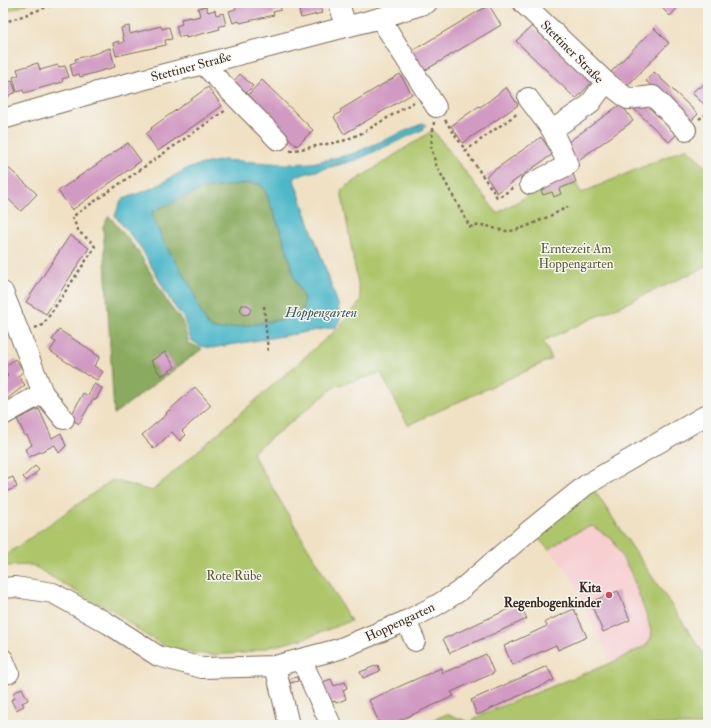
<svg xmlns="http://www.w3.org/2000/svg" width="711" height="728" viewBox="0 0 711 728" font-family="'IM FELL Double Pica',serif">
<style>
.built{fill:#f7cfd1}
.green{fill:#adc66b;stroke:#747844}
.forest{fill:#8aab5f;stroke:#626a3e}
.water{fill:#4db8c9;stroke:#447174;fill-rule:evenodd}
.building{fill:#d19ac3}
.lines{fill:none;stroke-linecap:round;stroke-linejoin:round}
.minor-casing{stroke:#7a6a58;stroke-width:22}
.path{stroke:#7a6a58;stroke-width:2.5;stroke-dasharray:3 3;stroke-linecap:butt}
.minor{stroke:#fff;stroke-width:20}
.poi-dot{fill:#d1495b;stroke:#f6f6f2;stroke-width:1.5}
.labels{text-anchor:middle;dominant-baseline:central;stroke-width:3;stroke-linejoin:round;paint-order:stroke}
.street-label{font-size:13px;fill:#3b2a1e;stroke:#f6f6f2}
.park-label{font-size:13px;fill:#5d5935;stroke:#f6f6f2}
.poi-label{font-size:13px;font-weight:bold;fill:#3b2a1e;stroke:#f6f6f2;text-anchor:end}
.water-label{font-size:14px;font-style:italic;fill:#415c5a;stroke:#f6f6f2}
</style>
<rect width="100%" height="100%" fill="#f6f6f2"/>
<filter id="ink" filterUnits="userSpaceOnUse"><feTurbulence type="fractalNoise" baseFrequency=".025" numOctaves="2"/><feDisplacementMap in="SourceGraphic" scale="8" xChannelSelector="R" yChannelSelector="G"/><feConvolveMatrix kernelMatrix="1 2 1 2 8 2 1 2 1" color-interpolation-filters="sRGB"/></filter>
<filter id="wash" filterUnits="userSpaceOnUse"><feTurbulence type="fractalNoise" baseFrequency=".012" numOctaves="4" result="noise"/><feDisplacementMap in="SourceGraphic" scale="16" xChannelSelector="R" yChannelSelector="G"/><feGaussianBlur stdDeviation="0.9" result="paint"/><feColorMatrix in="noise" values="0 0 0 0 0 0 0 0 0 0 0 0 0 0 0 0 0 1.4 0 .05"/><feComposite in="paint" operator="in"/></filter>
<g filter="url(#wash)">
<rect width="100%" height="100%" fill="#f0e1c4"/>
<polygon class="built" points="592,526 612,539 631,573 647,617 652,635 647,645 611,663 569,572 549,550 564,538 578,531"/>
<g class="green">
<polygon points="3,3 29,3 3,13"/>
<polygon points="433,130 497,213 540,189 544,195 576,182 581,193 687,148 708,169 708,266 543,341 552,359 408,425 381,373 336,386 252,453 351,621 303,639 245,653 211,655 172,650 144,634 111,609 92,601 32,565 3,566 3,557 112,480 152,491 338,328 361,301 341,190"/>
<path d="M592,487L708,660V725H421L447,714L470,722L482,714L611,663L647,645L652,635L647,617L631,573L612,539L592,526C574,532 564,538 549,550L539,539H529Z"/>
</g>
<g class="forest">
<polygon points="248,183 260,184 265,190 283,237 295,279 304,299 303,311 297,317 220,330 212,328 207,324 198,306 192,288 164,243 152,215 153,211 202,189"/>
<polygon points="109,216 138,251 169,305 182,321 189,343 202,349 114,414 103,226"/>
</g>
<path class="water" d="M424,123L426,125L422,130L356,160L297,176L294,180L338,304L340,319L336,327L212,348L200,346L191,340L184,319L172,303L141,248L115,216L121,200L155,187L184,170L199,165L223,160L285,164L312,163L352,154ZM248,183L260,184L265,190L283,237L295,279L304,299L303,311L297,317L220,330L212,328L207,324L198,306L192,288L164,243L152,215L153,211L202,189Z"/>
<g id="blocks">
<g class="building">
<polygon points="241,3 279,3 281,10 273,12 274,15 240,23 239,21 233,23 229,11 236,9 235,5"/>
<polygon points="297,3 319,3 322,13 301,18"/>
<polygon points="657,3 682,3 670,16"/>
<polygon points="489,5 501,25 424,71 412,51"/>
<polygon points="206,6 208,12 215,10 216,15 223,13 226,25 219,26 220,29 186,38 186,36 179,37 176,26 182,24 181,19 191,17 192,18 200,16 198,8"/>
<polygon points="129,26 130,34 161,26 162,29 169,27 172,39 165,40 166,45 116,56 113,43 119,41 119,44 124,42 121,28"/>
<polygon points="532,26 592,82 576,99 516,41"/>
<polygon points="654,28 669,43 625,88 610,73"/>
<polygon points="110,48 115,67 80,77 79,74 73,76 70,64 76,62 75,59 101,52 101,51"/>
<polygon points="38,63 40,70 58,65 59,67 65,66 69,77 62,79 63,82 45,87 24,93 23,90 17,92 13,77 19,75 17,69"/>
<polygon points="654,72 698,114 690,122 646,81"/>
<polygon points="240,74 253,86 244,95 232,83"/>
<polygon points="400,74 412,94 344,134 334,117 341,112 340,110"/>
<polygon points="3,77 5,83 12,81 16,92 9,95 9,97 3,99"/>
<polygon points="708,79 708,108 692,93 698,87 700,88"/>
<polygon points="262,80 313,130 297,146 246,97"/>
<polygon points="208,87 222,106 158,151 146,134 152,129 151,128"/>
<polygon points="506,87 518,105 463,143 451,126 479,106 480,107 489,101"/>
<polygon points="643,100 677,134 669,142 634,109"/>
<polygon points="621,104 633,121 576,162 564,145"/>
<polygon points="541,137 553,154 497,193 486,176"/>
<polygon points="128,143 141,161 72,210 58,191"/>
<polygon points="3,163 37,194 21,211 3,194"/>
<polygon points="572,171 576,182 559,189 561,194 554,197 552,192 543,195 539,185"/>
<polygon points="70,235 89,248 46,314 26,302"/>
<polygon points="242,305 248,305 251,309 249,314 243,315 240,310"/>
<polygon points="59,330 94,352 94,353 100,357 94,366 103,372 97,380 88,375 88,376 50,351 56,342 52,340"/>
<polygon points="165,352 175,367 161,376 151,361"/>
<polygon points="15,359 24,371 18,376 25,385 3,402 3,379 8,376 3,368"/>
<polygon points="94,384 102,388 96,400 93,399 79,424 70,418 83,393 88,396"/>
<polygon points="195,387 211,405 182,431 186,435 180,441 172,432 154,449 142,435 167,414 166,413"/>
<polygon points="39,409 52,438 61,433 66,446 59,453 55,445 29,457 25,449 32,445 27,435 25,436 17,419"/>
<polygon points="35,466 39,470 27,481 23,477"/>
<polygon points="3,473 6,480 13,477 17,487 3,493"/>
<polygon points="618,591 630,620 603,632 590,602"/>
<polygon points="520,604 527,619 450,653 443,639"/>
<polygon points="574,609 587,637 558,650 556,645 512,665 504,646 547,626 545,622"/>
<polygon points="486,654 494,673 451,692 454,696 389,725 380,725 369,700 441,668 443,673"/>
<polygon points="378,665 380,671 363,678 360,672"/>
<polygon points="547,666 554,680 477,715 471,700"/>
<polygon points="297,677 298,681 290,683 289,679"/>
<polygon points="331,679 334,686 345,682 347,688 343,690 346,699 336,703 335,701 329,703 320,683"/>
<polygon points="22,688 28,700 22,703 24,706 16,710 11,700 15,698 13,693"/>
</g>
</g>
</g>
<g filter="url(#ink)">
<use href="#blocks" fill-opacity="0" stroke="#7a6a58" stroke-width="1"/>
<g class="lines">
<g class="minor-casing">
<g id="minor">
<polyline points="339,3 346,27"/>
<polyline points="523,3 606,82 589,105 552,130"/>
<polyline points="380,18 436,107"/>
<polyline points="203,64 278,140"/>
<polyline points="606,82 628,99 653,96 686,130"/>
<polyline points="528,98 552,130 568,165 530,184"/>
<polyline points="3,119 107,89 380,18 427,3"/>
<polyline points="3,292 43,393 64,419"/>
<polyline points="3,415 43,393"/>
<polyline points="3,588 15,587 53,593 109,624 158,656 202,668 275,666 339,649 406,621 437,605 458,592 530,530 586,485 708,414"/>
<polyline points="406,621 415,641"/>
<polyline points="3,659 9,673"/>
<polyline points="301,659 331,725"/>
<polyline points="275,666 289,725"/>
</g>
</g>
<g class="path">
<polyline points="3,23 58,3"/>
<polyline points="699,119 708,113"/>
<polyline points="445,120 497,197 503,195 515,186"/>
<path d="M434,122L431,146L436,165L470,227C489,222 491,230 507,231C520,232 555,213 568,207"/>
<polyline points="290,151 343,141 362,133 414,102"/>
<polyline points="465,151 518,113"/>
<polyline points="264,306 268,352"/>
<polyline points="35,328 43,325 95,247 93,243 79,232 72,217 226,110"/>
</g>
<use href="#minor" class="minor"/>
</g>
</g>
<circle class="poi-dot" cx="609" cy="595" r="4"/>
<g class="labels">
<g class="street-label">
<text transform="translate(572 52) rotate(45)">Stettiner Straße</text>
<text transform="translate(191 67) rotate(-15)">Stettiner Straße</text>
<text transform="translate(400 622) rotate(-25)">Hoppengarten</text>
</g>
<g class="park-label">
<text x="576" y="249">Erntezeit Am<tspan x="576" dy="15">Hoppengarten</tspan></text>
<text x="234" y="576">Rote Rübe</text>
</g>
<g class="poi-label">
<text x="601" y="588">Kita<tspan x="601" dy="15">Regenbogenkinder</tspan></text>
</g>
<g class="water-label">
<text x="321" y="312">Hoppengarten</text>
</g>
</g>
<rect width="711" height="728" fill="none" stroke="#f6f6f2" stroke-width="16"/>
</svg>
